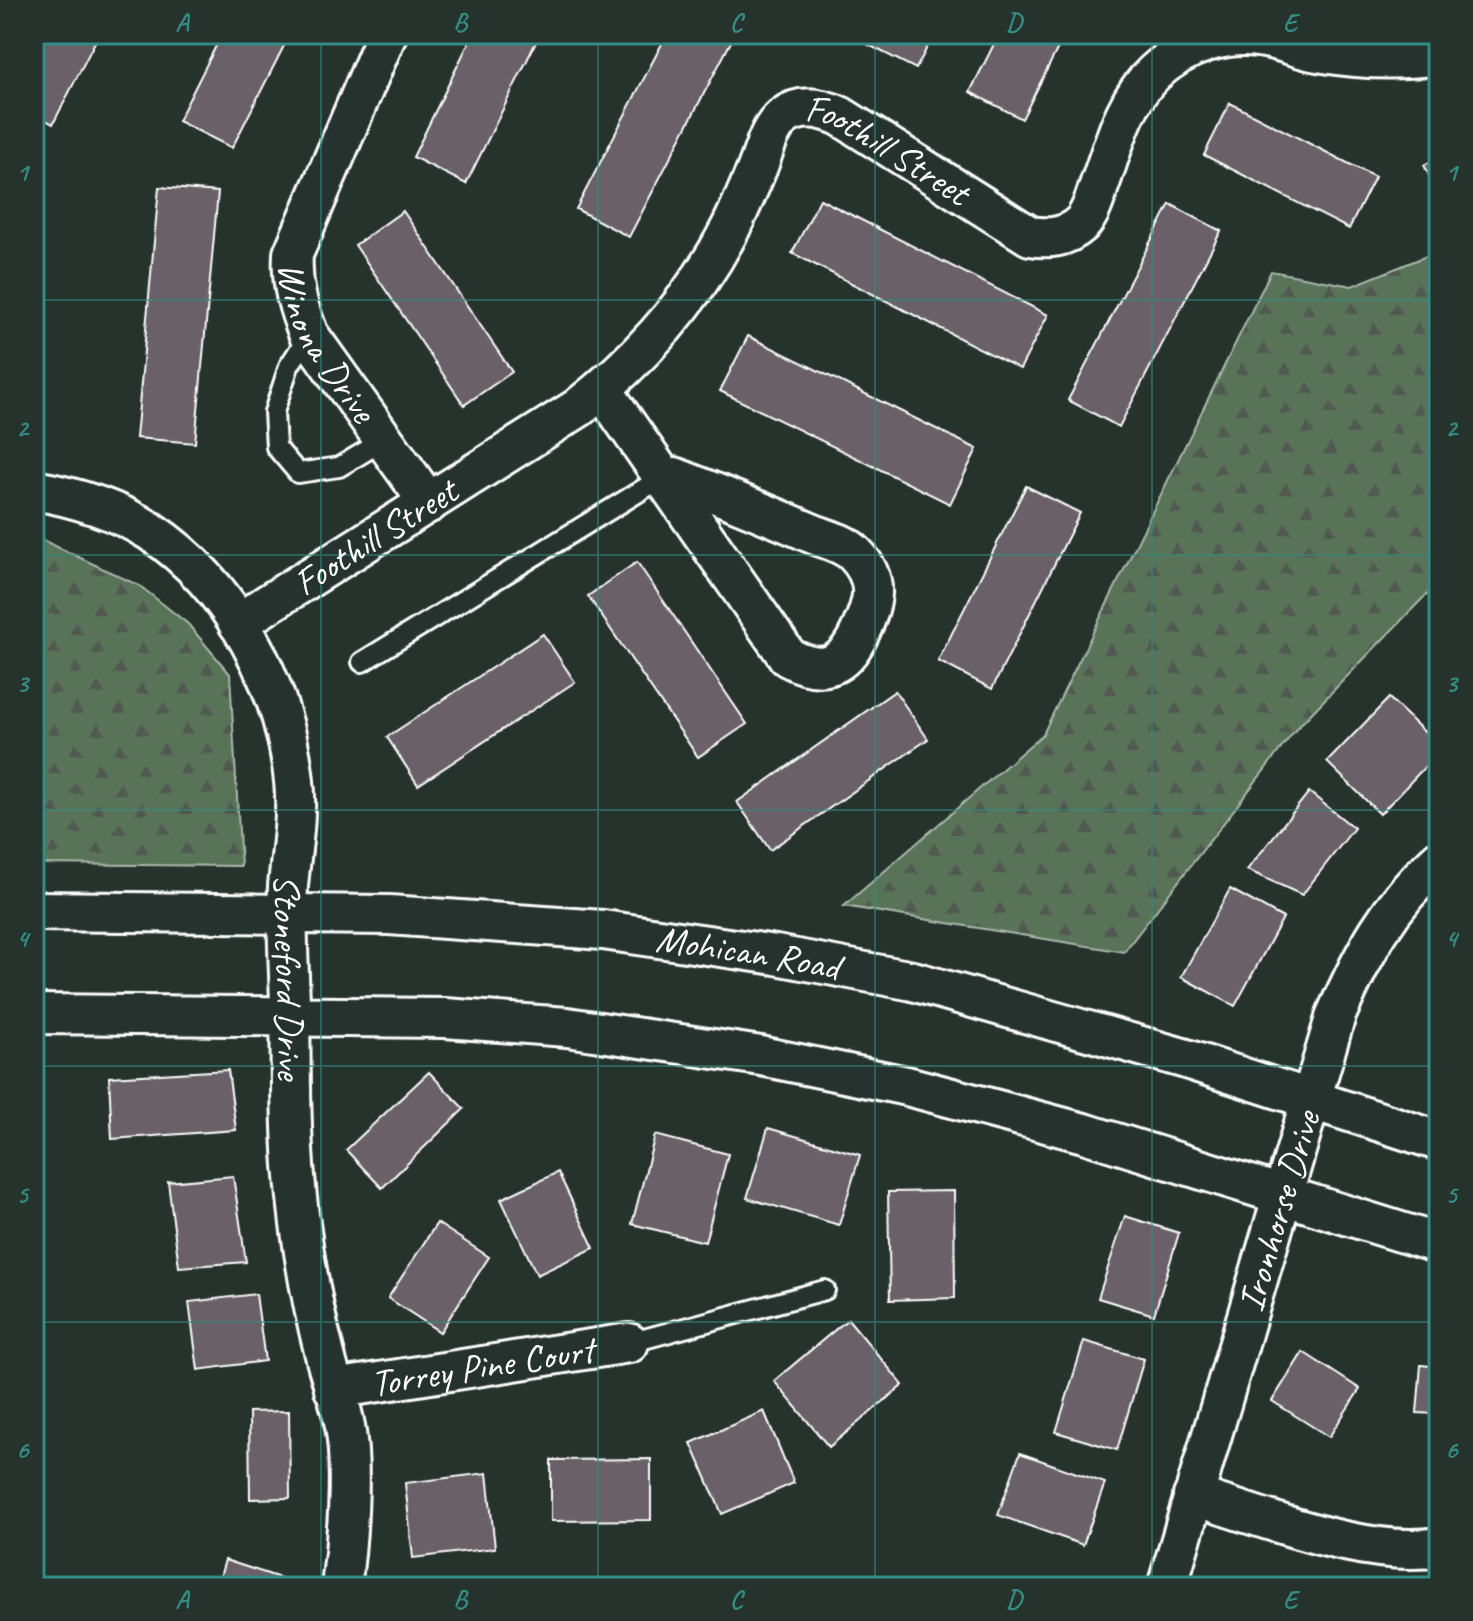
<svg xmlns="http://www.w3.org/2000/svg" width="1473" height="1621" viewBox="0 0 1473 1621" font-family="Caveat,sans-serif">
<style>
.forest{fill:url(#forest-firs);stroke:#acb9ac;stroke-width:2}
.building{fill:#696068;stroke:#fff;stroke-width:2}
.lines{fill:none;stroke-linecap:round;stroke-linejoin:round}
.service-casing{stroke:#fff;stroke-width:24}
.minor-casing{stroke:#fff;stroke-width:44}
.service{stroke:#26332d;stroke-width:18}
.minor{stroke:#26332d;stroke-width:38}
.grid{fill:none;stroke:#338b84;stroke-width:2;stroke-opacity:0.55}
.labels{text-anchor:middle;dominant-baseline:central;stroke-width:7;stroke-linejoin:round;paint-order:stroke}
.street-label{font-size:38px;fill:#fff;stroke:#26332d}
.neatline{fill:none;stroke:#338b84;stroke-width:3}
.grid-label{font-size:26px;text-anchor:middle;font-weight:bold;fill:#338b84}
</style>
<defs>
<pattern id="forest-firs" width="22" height="20" patternUnits="userSpaceOnUse" patternTransform="scale(2)"><rect width="22" height="20" fill="#597359"/><path d="M5 1l3.5 6h-7zM16 11l3.5 6h-7z" fill="#515a51"/></pattern>
</defs>
<rect width="100%" height="100%" fill="#26332d"/>
<filter id="ink" filterUnits="userSpaceOnUse"><feTurbulence type="fractalNoise" baseFrequency=".0125" numOctaves="2"/><feDisplacementMap in="SourceGraphic" scale="16" xChannelSelector="R" yChannelSelector="G"/><feConvolveMatrix kernelMatrix="1 2 1 2 8 2 1 2 1" color-interpolation-filters="sRGB"/></filter>
<g filter="url(#ink)">
<g class="forest">
<polygon points="1439,251 1439,585 1423,598 1297,728 1124,952 844,906 1043,734 1271,271 1352,286"/>
<polygon points="34,536 140,586 188,624 230,674 241,866 34,864"/>
</g>
<g class="building">
<polygon points="34,34 99,34 53,124 34,114"/>
<polygon points="222,34 290,34 232,148 178,121"/>
<polygon points="473,34 540,34 466,184 413,157"/>
<polygon points="667,34 734,36 629,237 576,209"/>
<polygon points="847,34 934,34 916,69"/>
<polygon points="999,34 1065,34 1022,119 970,92"/>
<polygon points="1230,103 1375,177 1349,229 1204,155"/>
<polygon points="1439,157 1439,196 1424,165"/>
<polygon points="159,187 218,192 195,443 136,438"/>
<polygon points="820,199 1048,315 1020,369 792,253"/>
<polygon points="1170,204 1221,231 1119,427 1068,400"/>
<polygon points="403,211 512,372 464,405 355,245"/>
<polygon points="748,336 977,449 950,504 720,391"/>
<polygon points="1026,486 1080,513 992,689 938,661"/>
<polygon points="637,562 747,724 698,757 588,596"/>
<polygon points="543,634 575,682 418,785 387,737"/>
<polygon points="895,691 928,739 770,850 737,802"/>
<polygon points="1389,698 1439,746 1439,752 1380,814 1327,762"/>
<polygon points="1309,792 1354,828 1302,895 1247,870"/>
<polygon points="1230,889 1283,918 1235,1006 1181,977"/>
<polygon points="228,1070 236,1130 112,1139 109,1077"/>
<polygon points="429,1072 464,1109 382,1188 346,1150"/>
<polygon points="768,1128 860,1155 839,1225 747,1198"/>
<polygon points="655,1135 728,1154 705,1242 632,1224"/>
<polygon points="558,1172 594,1248 537,1275 501,1199"/>
<polygon points="233,1176 246,1262 179,1267 168,1182"/>
<polygon points="954,1191 955,1298 890,1300 888,1192"/>
<polygon points="1125,1216 1179,1233 1154,1315 1098,1298"/>
<polygon points="437,1223 489,1257 440,1332 388,1298"/>
<polygon points="256,1294 265,1361 198,1370 189,1302"/>
<polygon points="848,1319 903,1385 829,1447 774,1381"/>
<polygon points="1084,1341 1144,1359 1117,1450 1056,1432"/>
<polygon points="1303,1352 1360,1389 1329,1437 1272,1401"/>
<polygon points="1421,1365 1439,1367 1439,1414 1417,1413"/>
<polygon points="289,1411 290,1498 250,1499 249,1412"/>
<polygon points="764,1411 794,1483 722,1514 691,1443"/>
<polygon points="1020,1453 1105,1483 1083,1545 998,1515"/>
<polygon points="651,1459 651,1520 551,1521 551,1460"/>
<polygon points="487,1473 495,1548 413,1558 405,1483"/>
<polygon points="225,1560 283,1579 280,1587 217,1587"/>
</g>
<g class="lines">
<g class="service-casing">
<g id="service">
<polyline points="309,335 289,366 274,412 276,447 298,473 339,467 384,440"/>
<polyline points="362,662 663,477"/>
<polyline points="629,1343 825,1290"/>
</g>
</g>
<g class="minor-casing">
<g id="minor">
<path id="s1" d="M387,34L293,254C291,284 298,308 309,335L429,503"/>
<path d="M602,389L788,657C823,676 844,667 860,632C874,602 880,580 855,554C843,542 825,539 811,533C765,513 720,495 674,477H663"/>
<path id="s2" d="M34,490C75,497 115,509 150,531C232,585 284,685 294,781C298,817 291,851 288,886C286,925 289,965 290,1004C291,1058 290,1112 294,1165C299,1229 309,1293 325,1355C330,1379 341,1402 345,1426C353,1469 347,1544 341,1587"/>
<path id="s3" d="M238,623L578,408C640,359 695,298 731,227C740,209 748,190 756,171C764,153 767,131 783,117C801,103 822,108 840,116L1030,236C1049,239 1065,238 1081,224C1090,215 1095,199 1099,186C1113,148 1123,102 1154,73C1183,46 1225,30 1265,38C1283,41 1300,49 1318,52C1358,59 1399,61 1439,55"/>
<path id="s4" d="M34,911L389,915L603,930L776,955L913,981L1183,1058L1439,1141"/>
<polyline points="34,1014 445,1018 567,1027 761,1056 907,1086 1084,1133 1439,1244"/>
<path id="s5" d="M334,1389L629,1343"/>
<path d="M1193,1496C1264,1517 1365,1559 1439,1547"/>
<path id="s6" d="M1167,1587L1336,1015C1363,954 1388,905 1439,860"/>
</g>
</g>
<use href="#service" class="service"/>
<use href="#minor" class="minor"/>
</g>
</g>
<path class="grid" d="M321,34V1587M598,34V1587M875,34V1587M1152,34V1587M34,300H1439M34,555H1439M34,810H1439M34,1066H1439M34,1322H1439"/>
<g class="labels">
<g class="street-label">
<text stroke="none"><textPath href="#s3" startOffset="880">Foothill Street</textPath></text>
<text stroke="none"><textPath href="#s1" startOffset="336">Winona Drive</textPath></text>
<text stroke="none"><textPath href="#s3" startOffset="162">Foothill Street</textPath></text>
<text stroke="none"><textPath href="#s4" startOffset="716">Mohican Road</textPath></text>
<text stroke="none"><textPath href="#s2" startOffset="618">Stoneford Drive</textPath></text>
<text stroke="none"><textPath href="#s6" startOffset="392">Ironhorse Drive</textPath></text>
<text stroke="none"><textPath href="#s5" startOffset="150">Torrey Pine Court</textPath></text>
</g>
</g>
<rect width="1473" height="1621" fill="none" stroke="#26332d" stroke-width="88"/>
<rect x="44" y="44" width="1385" height="1533" class="neatline"/>
<g class="grid-label">
<text x="182" y="31">A</text>
<text x="460" y="31">B</text>
<text x="736" y="31">C</text>
<text x="1014" y="31">D</text>
<text x="1290" y="31">E</text>
<text x="22" y="181">1</text>
<text x="1451" y="181">1</text>
<text x="22" y="436">2</text>
<text x="1451" y="436">2</text>
<text x="22" y="692">3</text>
<text x="1451" y="692">3</text>
<text x="22" y="947">4</text>
<text x="1451" y="947">4</text>
<text x="22" y="1203">5</text>
<text x="1451" y="1203">5</text>
<text x="22" y="1458">6</text>
<text x="1451" y="1458">6</text>
<text x="182" y="1608">A</text>
<text x="460" y="1608">B</text>
<text x="736" y="1608">C</text>
<text x="1014" y="1608">D</text>
<text x="1290" y="1608">E</text>
</g>
</svg>
